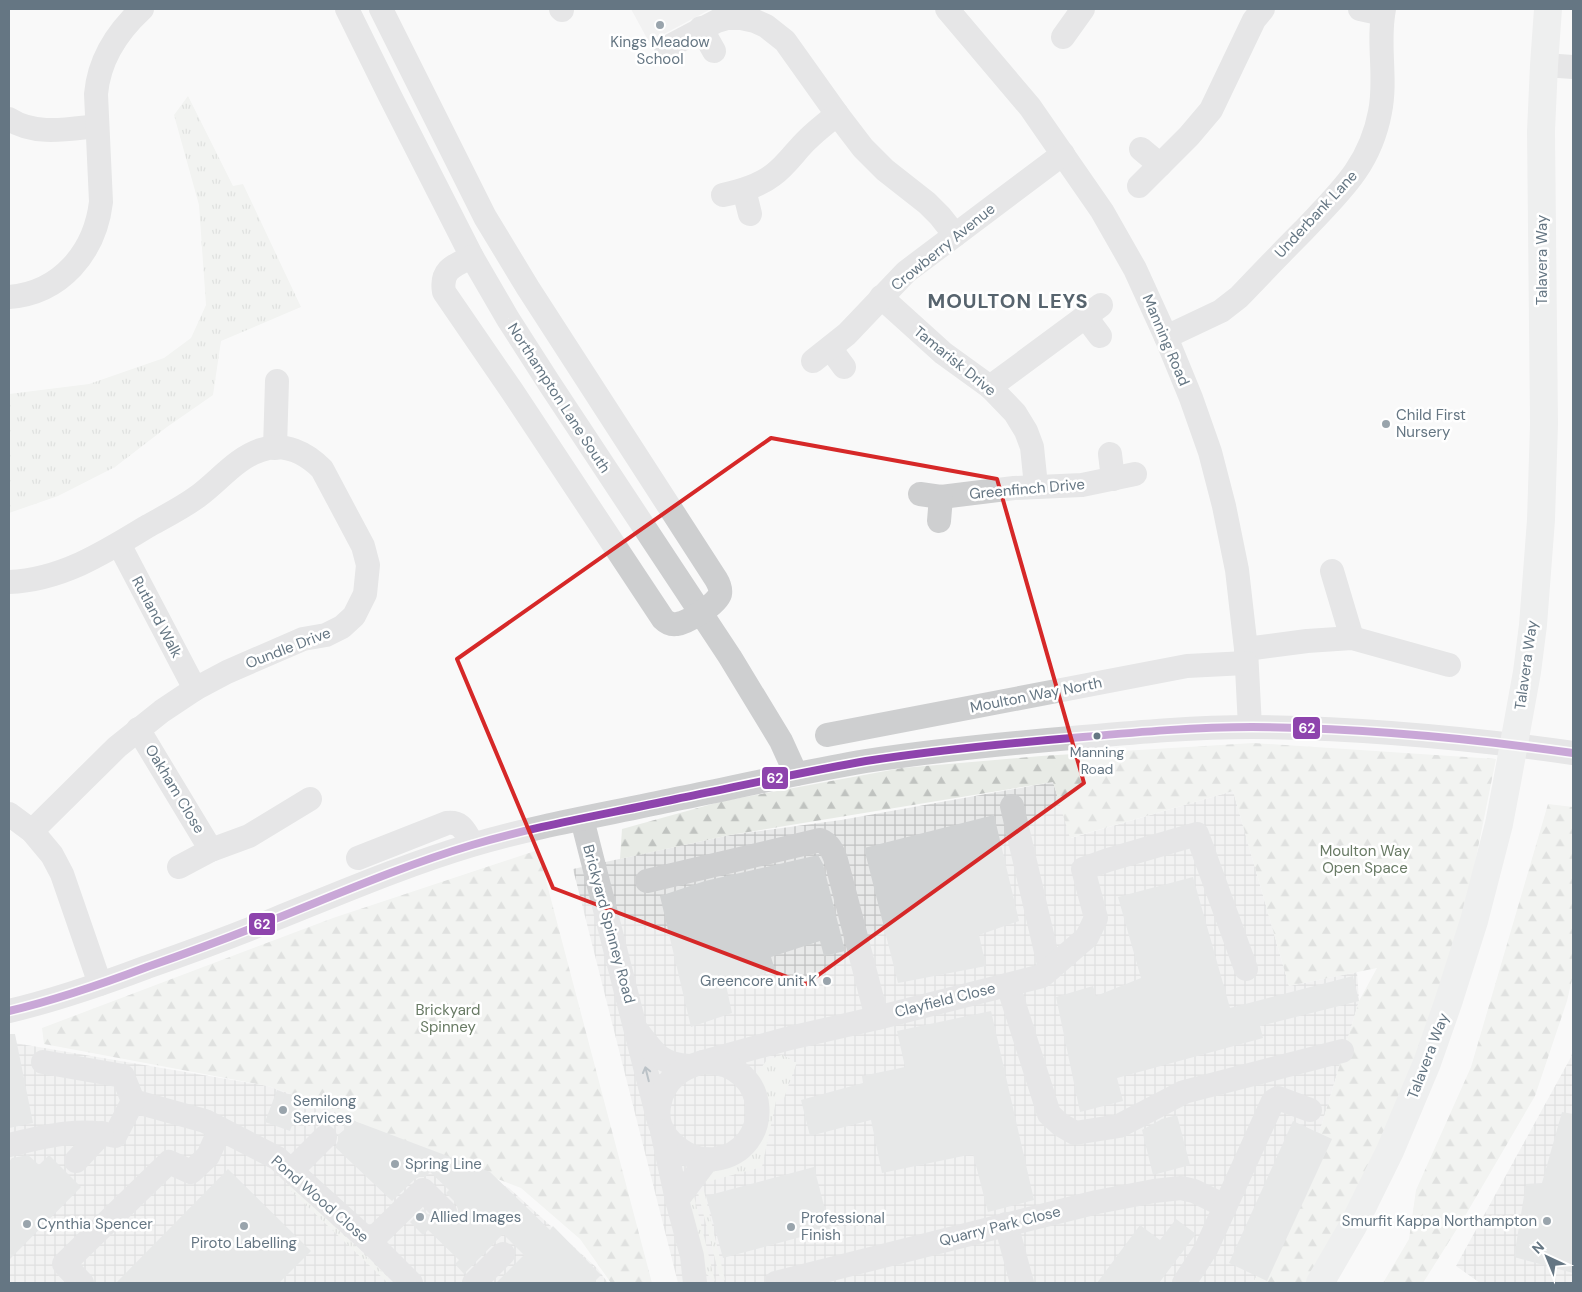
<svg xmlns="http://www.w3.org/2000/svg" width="1582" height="1292" viewBox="0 0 1582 1292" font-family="'DM Sans',sans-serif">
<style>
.built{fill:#e8e9e9}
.industrial{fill:url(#industrial-grid)}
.grass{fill:url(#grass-tufts)}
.forest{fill:url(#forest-firs)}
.building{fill:#d0d2d3}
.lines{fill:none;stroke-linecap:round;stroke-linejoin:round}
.minor{stroke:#cecfd0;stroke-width:24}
.major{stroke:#e1e2e2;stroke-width:28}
.bus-1-casing{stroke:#fff;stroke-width:11}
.bus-1{stroke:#8e44ad;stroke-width:8}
.oneway{stroke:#707f8b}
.marked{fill:none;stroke:#d62828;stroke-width:4;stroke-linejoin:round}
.poi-dot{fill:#99a4ac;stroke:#fff;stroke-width:2}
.bus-dot{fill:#657683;stroke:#fff;stroke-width:2}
.labels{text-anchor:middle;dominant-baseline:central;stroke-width:5;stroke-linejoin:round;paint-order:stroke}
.bus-label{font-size:14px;fill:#657683;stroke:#fff}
.poi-label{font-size:15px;fill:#657683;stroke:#fff;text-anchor:start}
.street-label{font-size:15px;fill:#657683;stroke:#fff}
.park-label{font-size:15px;fill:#687a64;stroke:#fff}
.district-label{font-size:20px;font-weight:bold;letter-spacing:1px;fill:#57646e;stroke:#fff}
.line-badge{stroke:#fff;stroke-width:2}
.badge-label{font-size:14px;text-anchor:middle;font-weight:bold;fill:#fff}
</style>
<defs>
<pattern id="industrial-grid" width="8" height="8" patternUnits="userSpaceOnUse" patternTransform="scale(1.25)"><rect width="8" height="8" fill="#e8e9e9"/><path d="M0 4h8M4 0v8" fill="none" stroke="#c0c1c2"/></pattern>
<pattern id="grass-tufts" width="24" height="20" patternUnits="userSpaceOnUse" patternTransform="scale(1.25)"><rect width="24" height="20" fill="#e8ebe6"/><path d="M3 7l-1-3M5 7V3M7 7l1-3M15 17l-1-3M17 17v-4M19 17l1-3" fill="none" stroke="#c0c3c0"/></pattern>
<pattern id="forest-firs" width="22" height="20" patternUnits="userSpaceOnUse" patternTransform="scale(1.25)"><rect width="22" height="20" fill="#e8ebe6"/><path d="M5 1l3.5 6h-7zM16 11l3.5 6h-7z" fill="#c0c3c0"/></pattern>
</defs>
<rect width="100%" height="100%" fill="#f9f9f9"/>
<polygon class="built" points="631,9 711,9 649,42"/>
<g class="industrial">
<polygon points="1053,782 1071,838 1233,791 1289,986 1357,972 1359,1001 1309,1167 1268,1256 1253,1283 678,1283 573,869 730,835 841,820"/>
<polygon points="9,1042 268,1086 305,1099 509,1188 597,1268 608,1283 9,1283"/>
<polygon points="1573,1048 1573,1283 1480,1283 1456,1266 1571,1057"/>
</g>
<g class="grass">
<polygon points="188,96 233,186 243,184 301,307 221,341 213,395 167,427 115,467 58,496 9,513 9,394 89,384 164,358 191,338 206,305 199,205 174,115"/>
<polygon points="782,1055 789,1058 794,1062 797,1062 784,1098 776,1101 762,1167 699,1184 707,1172 737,1160 757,1073 767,1060"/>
<polygon points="291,1185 388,1277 388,1283 287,1187"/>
<polygon points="704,1191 725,1280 720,1278 698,1193"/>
<polygon points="694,1196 715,1281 704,1272 690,1218 690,1198"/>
</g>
<g class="forest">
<polygon points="1253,743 1496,759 1464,917 1431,1020 1363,1183 1308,1283 1253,1283 1268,1256 1309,1167 1359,1001 1377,968 1289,986 1233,791 1070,838 1053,782 730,835 620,859 622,829 723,801 902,768 1041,756"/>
<polygon points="1548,804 1573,807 1573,975 1567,1001 1535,1096 1465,1216 1423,1283 1383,1283 1409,1239 1416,1190 1471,1067"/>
<polygon points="538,850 652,1283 611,1283 580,1239 521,1188 415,1147 305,1099 268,1086 44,1044 42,1028 333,918"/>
</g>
<g class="building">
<polygon points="994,815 1019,921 979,935 986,966 898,983 864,848"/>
<polygon points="818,855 823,864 845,951 824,956 820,941 771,957 775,970 726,985 732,1013 691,1027 660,896 705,881"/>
<polygon points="1193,877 1230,1008 1353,976 1359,1001 1260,1026 1263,1038 1117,1078 1123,1101 1080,1112 1056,997 1093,986 1096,996 1141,978 1118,897"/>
<polygon points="991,1011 1034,1200 988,1212 973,1154 882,1173 871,1120 810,1136 801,1100 863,1083 862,1076 905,1067 897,1031"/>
<polygon points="9,1034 15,1034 33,1123 9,1128"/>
<polygon points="277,1090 301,1099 290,1131 265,1122"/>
<polygon points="1562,1112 1573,1114 1573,1273 1514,1257 1526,1184 1542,1183"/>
<polygon points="1177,1115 1190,1165 1153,1175 1142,1130 1162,1119"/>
<polygon points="344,1117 490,1172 550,1230 553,1226 601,1275 593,1283 496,1283 524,1255 503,1234 464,1274 455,1264 459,1260 428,1230 423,1235 410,1222 423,1209 435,1222 441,1225 448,1225 454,1222 458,1216 458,1209 455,1202 446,1193 449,1190 430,1172 425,1177 419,1177 414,1180 392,1201 335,1147 338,1141 338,1135 344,1130"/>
<polygon points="1293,1121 1332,1139 1267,1281 1229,1263"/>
<polygon points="28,1155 39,1165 49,1155 81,1187 9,1260 9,1162 12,1158"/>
<polygon points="814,1167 830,1229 723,1258 706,1196"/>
<polygon points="228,1169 311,1251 279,1283 116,1283"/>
<polygon points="1176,1219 1196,1234 1159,1283 1097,1283 1140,1225 1160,1240"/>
</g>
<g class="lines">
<g class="minor">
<polyline points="347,9 390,96 472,257 508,319 549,383 730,657 781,741 796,774"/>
<path d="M381,9L485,217L528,288L716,579C719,584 721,589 720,594C717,604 687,623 677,624C671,625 667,623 663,619L512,391L444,292C440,269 455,265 472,257"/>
<polyline points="561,9 562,10"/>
<polyline points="947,9 1030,107 1102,211 1135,269 1166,337 1191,398 1210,452 1224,506 1237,570 1246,649 1250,727"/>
<polyline points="1360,9 1383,14"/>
<polyline points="701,28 714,51"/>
<polyline points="1063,37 1083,9"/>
<polyline points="666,48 717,21 727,18 741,18 755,21 766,26 785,41 837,114"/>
<polyline points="1544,65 1573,67"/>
<path d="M9,119C35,136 68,129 97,126"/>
<polyline points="1141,149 1160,165"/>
<polyline points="1139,186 1189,136 1211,110 1254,20 1263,9"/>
<polyline points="744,190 750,214"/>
<path d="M723,195C741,191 759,186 773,175C787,165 796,150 808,139C817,130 828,122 837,114L863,148L885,170L927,203L940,216L955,235"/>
<path d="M9,297C61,293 95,252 101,202L96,94C99,60 117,32 142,9"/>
<polyline points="881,297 943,353 990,387 1015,413 1026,431 1032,447 1036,486"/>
<polyline points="1085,316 1100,336"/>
<path d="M1166,337L1221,311L1239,297C1260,275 1281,253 1303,231C1339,193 1370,166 1380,112C1387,78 1377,43 1384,9"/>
<polyline points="830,348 844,367"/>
<polyline points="813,361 847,334 906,272 1063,154"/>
<polyline points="990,387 1101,305"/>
<polyline points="275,448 277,381"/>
<polyline points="1110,454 1113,479"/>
<polyline points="920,494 941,497 1014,488 1082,485 1135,474"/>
<polyline points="939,521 941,497"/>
<polyline points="119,544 195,689"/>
<polyline points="1332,571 1352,638"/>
<path d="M9,582C61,580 104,553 148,526C164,517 182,508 197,497C218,482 236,458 261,450C285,442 306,453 322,469L363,546L368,565L365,594L354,616L342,627L326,635L303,639L227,672L195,689L162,711L117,747L32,831"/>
<polyline points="1246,649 1307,641 1352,638 1449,665"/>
<polyline points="138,729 211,850"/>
<polyline points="827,735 1187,666 1246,663"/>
<polyline points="1012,806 1050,969"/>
<polyline points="9,814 32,831 52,855 62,874 100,984"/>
<polyline points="582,819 658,1118"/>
<path d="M358,858L447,823C463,821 465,833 473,844"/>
<polyline points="179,867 211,850 249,836 310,799"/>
<path d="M647,881L820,840C830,844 833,852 836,860L877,1018"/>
<polyline points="1008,985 1049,1114 1061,1125 1075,1133 1119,1126 1184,1092 1342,1051"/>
<path d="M9,1011C56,1000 102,984 147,967C190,952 233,936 275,919C340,893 405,865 472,845C539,825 608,814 676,799C740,786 802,772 866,761C938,750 1010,743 1083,737C1139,732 1195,727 1252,727C1358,728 1468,738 1573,753"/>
<path d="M639,1033C655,1054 661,1064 689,1066"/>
<polyline points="43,1062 123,1076 133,1101"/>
<polyline points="703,1062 790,1038 877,1018 1042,976 1087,937 1096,918 1083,869 1108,860 1197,834 1246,969"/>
<path d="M703,1062C773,1062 774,1151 715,1159C695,1161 679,1152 666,1136C652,1118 659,1089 676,1075C684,1068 693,1065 703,1062Z"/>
<polyline points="133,1101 205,1121 277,1158 370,1242 411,1283"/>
<polyline points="662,1131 677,1200 692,1256 695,1283"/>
<path d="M9,1145C43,1137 80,1127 115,1136L133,1101"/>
<polyline points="76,1161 102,1133"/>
<polyline points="291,1171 325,1137"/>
<polyline points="677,1200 707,1160"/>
<polyline points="1006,1224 1022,1283"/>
<polyline points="370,1242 423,1190 445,1212"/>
<polyline points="82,1283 64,1264 169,1162 191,1172 208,1156 220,1129"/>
<polyline points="474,1283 503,1254"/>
<polyline points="776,1283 1097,1202 1154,1191 1181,1188 1194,1191 1225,1206"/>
<polyline points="1184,1283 1206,1249 1273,1101 1278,1098 1310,1110"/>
</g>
<polyline class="major" points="1320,1283 1353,1226 1390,1151 1427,1063 1448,1003 1474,921 1499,824 1507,782 1527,672 1533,625 1541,520 1544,424 1541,131 1544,65 1548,9"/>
<g class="bus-1-casing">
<path id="bus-1" d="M9,1011C56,1000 102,984 147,967C190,952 233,936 275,919C340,893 405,865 472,845C539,825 608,814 676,799C740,786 802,772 866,761C938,750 1010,743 1083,737C1139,732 1195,727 1252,727C1358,728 1468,738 1573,753"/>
</g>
<use href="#bus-1" class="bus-1"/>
</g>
<defs><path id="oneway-shaft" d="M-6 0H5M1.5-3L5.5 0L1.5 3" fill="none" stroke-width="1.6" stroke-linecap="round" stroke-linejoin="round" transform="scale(1.25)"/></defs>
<use class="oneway" href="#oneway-shaft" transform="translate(647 1074) rotate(-104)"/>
<path d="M0 0H1582V1292H0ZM771,438L997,479L1084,783L806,984L553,888L457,659Z" fill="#f9f9f9" fill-opacity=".55" fill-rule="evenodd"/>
<path class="marked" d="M771,438L997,479L1084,783L806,984L553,888L457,659Z"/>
<g class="poi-dot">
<circle cx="660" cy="25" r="5"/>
<circle cx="1386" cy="424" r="5"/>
<circle cx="827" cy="981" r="5"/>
<circle cx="283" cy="1110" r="5"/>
<circle cx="395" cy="1164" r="5"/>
<circle cx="420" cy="1217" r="5"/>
<circle cx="1547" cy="1221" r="5"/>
<circle cx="27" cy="1224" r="5"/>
<circle cx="244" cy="1226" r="5"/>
<circle cx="791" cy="1227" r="5"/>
</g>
<circle class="bus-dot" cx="1097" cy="736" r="4.5"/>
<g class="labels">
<g class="bus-label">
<text x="1097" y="752">Manning<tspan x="1097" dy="17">Road</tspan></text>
</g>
<g class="poi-label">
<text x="660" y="42" text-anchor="middle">Kings Meadow<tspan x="660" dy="17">School</tspan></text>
<text x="1396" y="415">Child First<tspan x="1396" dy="17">Nursery</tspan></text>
<text x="817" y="981" text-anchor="end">Greencore unit K</text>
<text x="293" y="1101">Semilong<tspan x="293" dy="17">Services</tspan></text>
<text x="405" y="1164">Spring Line</text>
<text x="430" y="1217">Allied Images</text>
<text x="801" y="1218">Professional<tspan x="801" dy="17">Finish</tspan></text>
<text x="1537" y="1221" text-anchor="end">Smurfit Kappa Northampton</text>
<text x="37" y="1224">Cynthia Spencer</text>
<text x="244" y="1243" text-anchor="middle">Piroto Labelling</text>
</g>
<g class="street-label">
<text transform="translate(1316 214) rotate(-47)">Underbank Lane</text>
<text transform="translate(943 247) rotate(-39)">Crowberry Avenue</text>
<text transform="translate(1542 260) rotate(-90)">Talavera Way</text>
<text transform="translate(1166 340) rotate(67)">Manning Road</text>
<text transform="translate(955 361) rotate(39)">Tamarisk Drive</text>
<text transform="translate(559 398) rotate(57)">Northampton Lane South</text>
<text transform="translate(1027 489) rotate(-5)">Greenfinch Drive</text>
<text transform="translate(157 617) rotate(62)">Rutland Walk</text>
<text transform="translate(288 648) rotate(-21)">Oundle Drive</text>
<text transform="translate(1526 665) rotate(-82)">Talavera Way</text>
<text transform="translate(1036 695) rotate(-11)">Moulton Way North</text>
<text transform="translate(175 789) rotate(59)">Oakham Close</text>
<text transform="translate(609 924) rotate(75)">Brickyard Spinney Road</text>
<text transform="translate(945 1000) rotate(-14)">Clayfield Close</text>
<text transform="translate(1428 1056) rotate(-69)">Talavera Way</text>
<text transform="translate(320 1199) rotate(41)">Pond Wood Close</text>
<text transform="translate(1000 1226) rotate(-14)">Quarry Park Close</text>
</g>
<g class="park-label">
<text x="1365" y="851">Moulton Way<tspan x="1365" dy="17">Open Space</tspan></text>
<text x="448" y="1010">Brickyard<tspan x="448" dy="17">Spinney</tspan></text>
</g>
<g class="district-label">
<text x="1008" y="301">MOULTON LEYS</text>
</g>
</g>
<g class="line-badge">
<rect x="1292" y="716" width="29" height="24" rx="5" fill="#8e44ad"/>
<rect x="761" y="766" width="28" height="24" rx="5" fill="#8e44ad"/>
<rect x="248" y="912" width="28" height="24" rx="5" fill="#8e44ad"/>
</g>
<g class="badge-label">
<text x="1307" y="733">62</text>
<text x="775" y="783">62</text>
<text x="262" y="929">62</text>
</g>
<rect width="1582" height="1292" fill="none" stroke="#657683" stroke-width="20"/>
<g transform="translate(1547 1257) rotate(316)" stroke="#ffffff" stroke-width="4" paint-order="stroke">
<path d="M0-4L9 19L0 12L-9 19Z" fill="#657683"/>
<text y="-8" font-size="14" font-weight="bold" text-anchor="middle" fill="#657683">N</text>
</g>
</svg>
